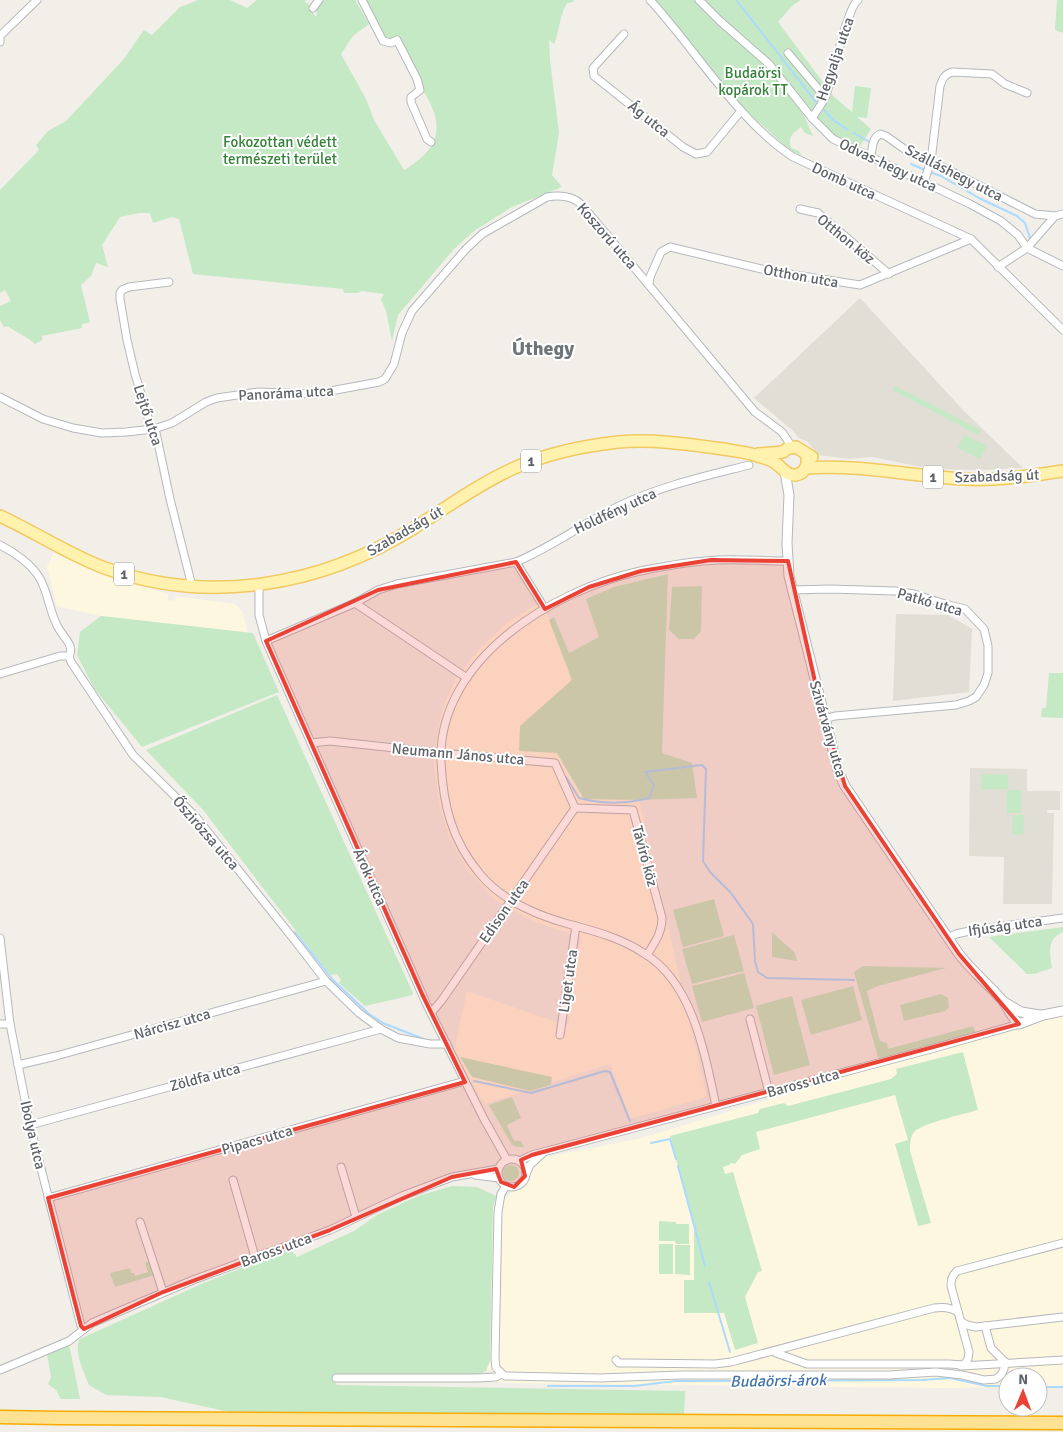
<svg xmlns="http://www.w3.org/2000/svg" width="1063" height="1432" viewBox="0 0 1063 1432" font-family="Signika,sans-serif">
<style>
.commercial{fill:#fef7e0}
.education{fill:#e1ded6}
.green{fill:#c5e8c5}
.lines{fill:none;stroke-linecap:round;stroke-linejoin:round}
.stream{stroke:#aadaff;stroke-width:2}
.minor-casing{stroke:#b5b8bc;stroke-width:9}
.tertiary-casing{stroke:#b5b8bc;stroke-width:11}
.primary-casing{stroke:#f2c960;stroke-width:14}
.motorway-casing{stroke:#f9ab00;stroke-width:15}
.minor{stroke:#fff;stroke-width:7}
.tertiary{stroke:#fff;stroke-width:9}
.primary{stroke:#fff2af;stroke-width:11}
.motorway{stroke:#fde293;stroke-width:12}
.marked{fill:#ea4335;fill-opacity:0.2;stroke:#ea4335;stroke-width:4;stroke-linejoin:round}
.labels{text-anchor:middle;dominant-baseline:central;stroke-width:4;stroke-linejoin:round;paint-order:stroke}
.shield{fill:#fff;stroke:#8f9295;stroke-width:1}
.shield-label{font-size:14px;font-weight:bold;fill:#5f6368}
.street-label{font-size:15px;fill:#5f6368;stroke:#fff}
.park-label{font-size:15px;fill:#348238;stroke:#fff}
.water-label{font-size:16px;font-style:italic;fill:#4174aa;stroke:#fff}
.district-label{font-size:20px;font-weight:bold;fill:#70757a;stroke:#fff}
</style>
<rect width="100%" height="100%" fill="#f1efe8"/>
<g class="commercial">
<polygon points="54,553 117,579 168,594 168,600 175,601 176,596 235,604 242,611 248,633 101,616 57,606 47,567"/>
<polygon points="542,601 572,680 520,726 557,753 584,799 639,800 707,1097 630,1119 610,1064 484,1104 454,1051 467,991 568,1026 581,937 535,922 495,900 467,869 449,837 440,808 433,758 442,710 455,680 479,649 508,622"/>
<polygon points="1063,1012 1063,1386 1038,1387 1038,1377 1008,1377 1008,1387 947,1388 508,1383 494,1382 491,1371 481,1367 490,1198 502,1202 511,1193 524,1187 527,1183 530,1170 542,1158 642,1138 880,1066 1008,1032 1043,1018"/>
</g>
<g class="education">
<polygon points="860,298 964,411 1023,468 982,470 931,469 872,457 849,459 819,455 808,442 799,438 792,430 754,398"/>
<polygon points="896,614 948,615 972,629 969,692 893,701"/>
<polygon points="970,768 1027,769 1027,791 1060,791 1060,810 1047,810 1047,813 1054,813 1052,904 1003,904 1004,857 969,856"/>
</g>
<g class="green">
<path d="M198,0H230L247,8L257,0H305L306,4L307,2L315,16L317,15V8L323,0H355L369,24L353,36L341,54L366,99L374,120L404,170C440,149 446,125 423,91C414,78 406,53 398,38L388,44L366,0H574L573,2L567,3C559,16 560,30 554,44L549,40L550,60L559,133L552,175L562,187L512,207L474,231L454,249L398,315L392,341L386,311L381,299L384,294L362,291L358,293H344L343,289L193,274L179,219L172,217L153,223L150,213H139L120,217L102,245L108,267L96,263L91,276L81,285L90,322L82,324V328L42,336V340L35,344C27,336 18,334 8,326L4,327L0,320V306L11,301L5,290L0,293V190L39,150L36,145L48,131L66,121L123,60L144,30L152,35L180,7Z"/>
<path d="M651,0H801L793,5L778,22L834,97L852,112L855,86L871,88L867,118L857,117L871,129L857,151L843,145L797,100L813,136L805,133L801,127C792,134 788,136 791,148L799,151L802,156L788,149L759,122L755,124Z"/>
<polygon points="1057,0 1063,0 1063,33 1055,30"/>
<polygon points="895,386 981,430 978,435 893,390"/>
<polygon points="964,435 987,446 980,459 958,448"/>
<polygon points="668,574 662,753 692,763 697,798 639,800 584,799 557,753 519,751 520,726 572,680 549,620 554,617 569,653 599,637 586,599 614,587"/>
<polygon points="702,586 701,631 694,639 679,639 669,630 672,587"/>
<polygon points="101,616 253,633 279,692 142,747 94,688 77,655 80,632"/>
<polygon points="1049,673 1063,673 1063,718 1041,717 1042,708 1046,708"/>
<polygon points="277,695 412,991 413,995 365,1006 339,983 341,980 337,974 331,975 323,966 204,811 146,750"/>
<polygon points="982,774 1008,775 1008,789 981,789"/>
<rect x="1007" y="790" width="14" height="23"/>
<polygon points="1013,815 1024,815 1023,835 1012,834"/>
<polygon points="714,899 724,936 683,947 673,910"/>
<path d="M1063,927V932C1046,939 1050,953 1052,968L1034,974H1027L989,937Z"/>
<polygon points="772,932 795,953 797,961 772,957"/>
<polygon points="734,935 744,971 692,984 682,949"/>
<polygon points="863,966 946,968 878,986 867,991 879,1038 880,1041 887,1043 888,1049 973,1026 976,1034 882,1059 878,1057 854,972"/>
<polygon points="744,973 754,1008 702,1022 692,986"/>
<polygon points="853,986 862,1020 811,1035 801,1000"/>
<polygon points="941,994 948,998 949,1007 945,1011 904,1021 900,1005"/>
<polygon points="792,996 810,1065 774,1075 756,1006"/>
<path d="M963,1052L978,1110C965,1114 922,1123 914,1132C910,1137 910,1145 910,1151L931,1223L918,1226L895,1144L908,1140L895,1095L756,1132L760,1149L742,1155L735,1164L731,1163L729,1165L723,1167L725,1174L733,1172L762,1271L758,1272L745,1297L758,1343L735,1350L724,1313H684V1280H694V1228L670,1136L758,1113L760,1109L784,1103L788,1106L891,1079L897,1074L896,1069Z"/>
<polygon points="460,1057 552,1077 551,1085 530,1091 472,1077"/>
<polygon points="512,1097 521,1118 507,1125 514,1141 521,1141 524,1147 517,1147 512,1145 489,1105"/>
<circle cx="511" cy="1173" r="8"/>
<path d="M452,1186L477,1187L496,1196L493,1209L490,1361L486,1371L477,1375L331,1378L337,1385L685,1391L684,1414H238L161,1397L106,1395L89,1385C84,1372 73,1351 80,1339L199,1285L290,1249L297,1257L354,1231L377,1215L418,1196Z"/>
<polygon points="659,1221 676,1222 676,1224 689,1224 689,1244 676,1244 675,1241 659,1241"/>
<rect x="659" y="1244" width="14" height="30"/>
<polygon points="675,1245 690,1245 690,1275 675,1274"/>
<polygon points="150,1261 155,1275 115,1287 110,1273 130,1268 131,1273 134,1273 135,1276 148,1272 145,1263"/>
<polygon points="69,1344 80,1399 61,1399 56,1390 48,1384 51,1377 47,1354"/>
</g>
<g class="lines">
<g class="stream">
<polyline points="737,1 816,102"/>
<polyline points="824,110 833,120 848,130"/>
<polyline points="854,133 871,143"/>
<polyline points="911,164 925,170"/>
<polyline points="932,173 941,176 979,198 1017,216 1025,223 1031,241"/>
<path d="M566,777L579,798C602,804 627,804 649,798L654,785L645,772L702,765L706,769L703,861L710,872L731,893L753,924L755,961L758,972L767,978L854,980"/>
<polyline points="295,932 333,980 369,1014 383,1023 426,1040"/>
<polyline points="474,1081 531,1093 605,1071 610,1072 630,1121"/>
<polyline points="651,1143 670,1139 676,1159"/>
<polyline points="678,1166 705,1266"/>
<polyline points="709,1282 730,1352"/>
<polyline points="548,1386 634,1386 676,1381 922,1380 950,1378 987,1386 1008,1386"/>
<polyline points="1038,1387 1063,1387"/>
</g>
<g class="minor-casing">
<g id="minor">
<polyline points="362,0 383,41 391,43 397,40 417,79 420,90 411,97 411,102 427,139 431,142"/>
<path d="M650,0C696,50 737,120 793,157L971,239L1063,330"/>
<polyline points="699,0 720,21 769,64 812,118 833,139 970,204 1001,221 1018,235 1027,248 1063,266"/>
<polyline points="313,8 319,0"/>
<polyline points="624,34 593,68 594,76 683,147 696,154 707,152 741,111"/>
<polyline points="0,42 0,36 37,0"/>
<polyline points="788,53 825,97"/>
<path d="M812,118C817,110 823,103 826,95C833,78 847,7 858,0"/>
<path d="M871,158C872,149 872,138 880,134L886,136L910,153L931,161L1035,214L1055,216"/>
<path d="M924,182L931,161L940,86C943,78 944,75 952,72L992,74L1005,84L1027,93"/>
<polyline points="800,209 818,213 889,274"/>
<polyline points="998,267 1027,248 1055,216 1063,214"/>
<polyline points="169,282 129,287 122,290 120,293 120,299 127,340 135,374 150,424 156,433 170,499 192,586"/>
<polyline points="649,284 650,277 661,252 670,247 770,271 860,285 971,239"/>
<path d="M0,397L43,419L73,428L102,433L126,432L154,429L172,423L206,402L217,398L258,392L314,394L379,382L385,379L394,364L402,333L412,311L466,249L482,234L547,197C559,195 571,195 581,204L755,412L782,432L792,447"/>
<path d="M0,545C14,552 31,564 39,577C49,593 49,613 59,629C64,638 75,646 69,656L71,662L133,755L196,817L296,942L326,981L359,1013L381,1029L398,1038L430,1044H447"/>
<polyline points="516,562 545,609"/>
<polyline points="259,585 259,615 266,641 426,1003 484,1119 507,1160"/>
<polyline points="792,590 830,589 895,591 914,594 945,604 965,609 984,629 988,646 988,673 984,685 976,697 969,701 956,705 835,716 825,719"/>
<polyline points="355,603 467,678"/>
<path d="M266,641L355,603L378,590L397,584L516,562C552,547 585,522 621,505C661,486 706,476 749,465"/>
<polyline points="0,674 60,656 69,656"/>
<polyline points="311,743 330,741 441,753 555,763 575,808"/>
<path d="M575,808L633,810L662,918C662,933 655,942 647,955"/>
<polyline points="0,938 10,1024 30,1125 81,1326 84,1329"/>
<polyline points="948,938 956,934 974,930 1063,918"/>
<polyline points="431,1013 442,1000 575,808"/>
<polyline points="750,1019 769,1092"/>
<polyline points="0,1024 10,1024"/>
<polyline points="560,1035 576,926"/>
<polyline points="18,1065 56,1056 326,981"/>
<path d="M716,1106C705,1055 693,983 645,954C623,939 598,932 572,925C538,916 503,902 480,874C452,841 443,805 441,762C437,660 553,590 640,571C665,566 693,561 718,560C741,559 765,561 788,561"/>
<polyline points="30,1125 381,1029"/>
<circle cx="512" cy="1173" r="14"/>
<polyline points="520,1161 532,1155 931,1049 1019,1024"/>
<polyline points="341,1167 356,1217"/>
<polyline points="526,1174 530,1165 542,1154"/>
<polyline points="475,1175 499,1178"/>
<polyline points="233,1180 255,1257"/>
<polyline points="506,1186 501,1194 498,1212 495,1359 496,1368 505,1376 600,1378 681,1375 889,1375 936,1372 962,1375 984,1380 996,1379 1001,1375 1004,1369 1005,1362"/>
<polyline points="48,1198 465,1081"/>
<polyline points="140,1222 163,1292"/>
<polyline points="962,1322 967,1325 976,1327 1063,1317"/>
<polyline points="985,1326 991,1348 1005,1362"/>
<polyline points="776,1353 807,1364 949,1364 964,1365"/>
<path d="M616,1360L619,1363H632L715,1364L731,1362L934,1308C943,1307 950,1307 958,1312"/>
<path d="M964,1365L968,1359L969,1352L951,1286C951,1279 952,1276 957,1271L1063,1243"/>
<polyline points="961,1366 1063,1360"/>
<polyline points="0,1370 69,1341 92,1323 193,1280 330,1230 402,1196 452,1177 498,1169"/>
<polyline points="336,1378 476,1378 496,1377 501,1374"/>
</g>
</g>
<g class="tertiary-casing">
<g id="tertiary">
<path d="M785,472L789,495L787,543L789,576L833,750L839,773L845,786L959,954C972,971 989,985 1003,1001C1009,1009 1011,1017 1019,1024L1043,1015L1063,1011"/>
<polyline points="1004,1002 1021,1012 1040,1015"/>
</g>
</g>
<g class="primary-casing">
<g id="primary">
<polyline points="758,454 783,452 788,448 796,447 812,457"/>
<path d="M806,468C858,464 911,476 963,479C997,481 1030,476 1063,471"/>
<path d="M0,516C35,532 66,553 102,567C207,606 321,586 414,528C446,508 477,485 512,469C545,454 582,446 618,442C654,439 688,444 723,449C735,451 747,452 758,456C764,458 769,459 774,462C782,467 786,476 796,475C806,473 809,463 806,454"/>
</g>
</g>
<g class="motorway-casing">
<polyline id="motorway" points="0,1417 60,1418 1063,1423"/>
</g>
<use href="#minor" class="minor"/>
<use href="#tertiary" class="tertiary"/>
<use href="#primary" class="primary"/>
<use href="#motorway" class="motorway"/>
</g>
<path class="marked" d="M711,560L788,561L816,686L845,786L959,954L1019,1024L532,1155L521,1160L525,1176L514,1187L501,1182L496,1169L452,1177L330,1230L163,1292L84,1329L81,1326L48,1198L465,1082L422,994L266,641L378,590L516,562L545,609L589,587L641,571Z"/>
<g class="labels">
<g class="shield">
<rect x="521" y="449.5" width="20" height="23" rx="4"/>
<rect x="923" y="465.5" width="20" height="23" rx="4"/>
<rect x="114" y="562.5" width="20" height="23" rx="4"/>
</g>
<g class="shield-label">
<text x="531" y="461">1</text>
<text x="933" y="477">1</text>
<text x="124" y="574">1</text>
</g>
<g class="street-label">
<text transform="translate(835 59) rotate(-71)">Hegyalja utca</text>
<text transform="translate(649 119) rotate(39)">Ág utca</text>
<text transform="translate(888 165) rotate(25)">Odvas-hegy utca</text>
<text transform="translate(954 173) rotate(27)">Szálláshegy utca</text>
<text transform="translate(844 181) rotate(25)">Domb utca</text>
<text transform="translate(607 236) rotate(49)">Koszorú utca</text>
<text transform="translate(846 239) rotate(39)">Otthon köz</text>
<text transform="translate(801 276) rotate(10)">Otthon utca</text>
<text transform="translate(286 393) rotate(-3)">Panoráma utca</text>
<text transform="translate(148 415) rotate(72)">Lejtő utca</text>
<text transform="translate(997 476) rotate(-2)">Szabadság út</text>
<text transform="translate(615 511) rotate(-25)">Holdfény utca</text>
<text transform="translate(405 531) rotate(-30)">Szabadság út</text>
<text transform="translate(930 602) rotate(16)">Patkó utca</text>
<text transform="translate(828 729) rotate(74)">Szivárvány utca</text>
<text transform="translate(458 754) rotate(5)">Neumann János utca</text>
<text transform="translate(206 833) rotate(49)">Őszirózsa utca</text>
<text transform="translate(645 856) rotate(75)">Távíró köz</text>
<text transform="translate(370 877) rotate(66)">Árok utca</text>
<text transform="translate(504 911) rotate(-55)">Edison utca</text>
<text transform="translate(1005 926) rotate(-8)">Ifjúság utca</text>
<text transform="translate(568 981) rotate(-82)">Liget utca</text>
<text transform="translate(172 1024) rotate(-16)">Nárcisz utca</text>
<text transform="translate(205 1077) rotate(-15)">Zöldfa utca</text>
<text transform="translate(803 1083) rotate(-15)">Baross utca</text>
<text transform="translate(33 1135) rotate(77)">Ibolya utca</text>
<text transform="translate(257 1140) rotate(-16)">Pipacs utca</text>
<text transform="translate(276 1250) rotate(-20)">Baross utca</text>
</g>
<g class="park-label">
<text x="753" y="73">Budaörsi<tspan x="753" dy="17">kopárok TT</tspan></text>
<text x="280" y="142">Fokozottan védett<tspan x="280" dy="17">természeti terület</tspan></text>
</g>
<g class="water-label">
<text transform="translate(778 1381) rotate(-1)">Budaörsi-árok</text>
</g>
<g class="district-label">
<text x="543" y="348">Úthegy</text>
</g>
</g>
<g transform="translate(1023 1392) rotate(1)"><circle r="24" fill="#ffffff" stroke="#bfc1c3"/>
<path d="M0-4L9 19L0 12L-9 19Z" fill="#ea4335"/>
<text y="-8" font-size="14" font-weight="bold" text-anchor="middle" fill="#5f6368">N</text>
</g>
</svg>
